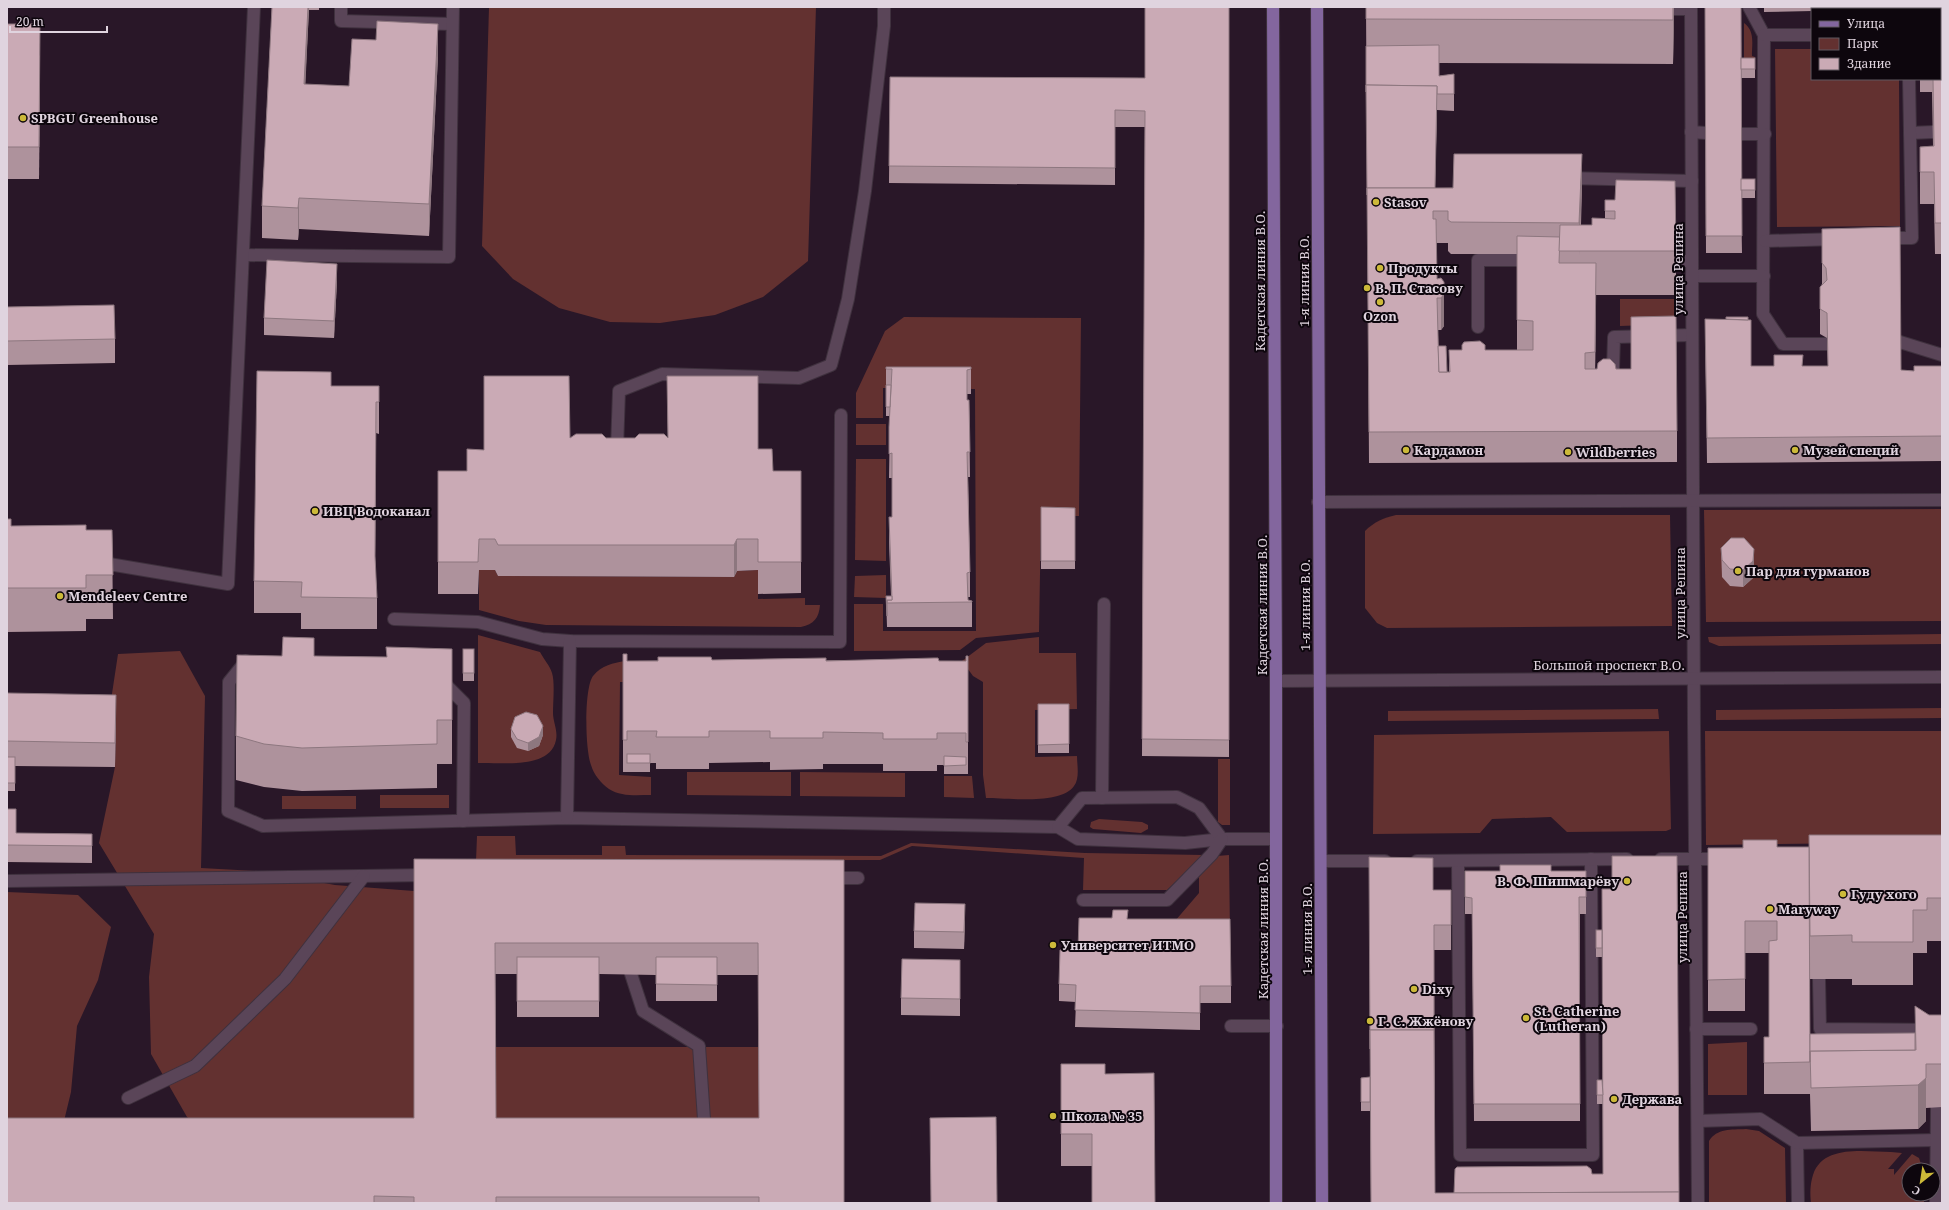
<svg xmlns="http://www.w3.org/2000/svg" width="1949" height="1210" viewBox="0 0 1949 1210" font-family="'Noto Serif',serif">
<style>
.green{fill:#633130}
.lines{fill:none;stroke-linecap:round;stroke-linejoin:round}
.lane-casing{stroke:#3f313e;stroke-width:14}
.street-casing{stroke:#3f313e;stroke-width:14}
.secondary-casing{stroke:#3f313e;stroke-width:14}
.primary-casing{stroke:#3f313e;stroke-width:14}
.lane{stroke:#5a4558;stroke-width:12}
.street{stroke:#5a4558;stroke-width:12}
.secondary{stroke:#5a4558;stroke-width:12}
.primary{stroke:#83669e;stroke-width:12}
.wall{fill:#ae929c;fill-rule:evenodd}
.shaded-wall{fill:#8d777f}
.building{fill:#caaab5;stroke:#8d777f;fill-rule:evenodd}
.poi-dot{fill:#ccb939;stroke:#0d060d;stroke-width:1.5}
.labels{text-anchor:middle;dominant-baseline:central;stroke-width:4;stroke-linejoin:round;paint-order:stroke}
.poi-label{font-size:13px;font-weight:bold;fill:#e0d4df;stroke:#0d060d;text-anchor:start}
.street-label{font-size:13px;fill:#e0d4df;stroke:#0d060d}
</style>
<rect width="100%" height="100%" fill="#291728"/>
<g class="green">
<polygon points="489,7 816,7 808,261 763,297 715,315 660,323 610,322 559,308 513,279 482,246"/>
<path d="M1744,23C1755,31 1752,44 1752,56L1755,57V67H1744Z"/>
<polygon points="1775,49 1812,49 1812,79 1899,79 1900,226 1777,227"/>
<polygon points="1620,299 1676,299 1676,324 1620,326"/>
<polygon points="904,317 1081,318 1079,516 1041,516 1039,632 976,638 960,650 854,651 854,604 883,604 883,631 976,631 975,389 883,388 883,418 856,418 856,393 885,331"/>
<rect x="856" y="424" width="30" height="21"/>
<polygon points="856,459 886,459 886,561 855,560"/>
<polygon points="1942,509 1942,621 1706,622 1704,510"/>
<path d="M1396,515H1670L1672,626L1387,628L1377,623L1365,608V531C1374,522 1383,518 1396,515Z"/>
<path d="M479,570H495L498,576L734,577L737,571L758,570V599L805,598V605H820C819,618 814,624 801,627L546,625L519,621L479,610Z"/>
<polygon points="886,575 886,598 854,597 855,576"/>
<polygon points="1942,634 1942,644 1719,646 1709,642 1708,637"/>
<path d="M478,635L540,652C543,658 550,666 552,673C555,682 553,702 553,713C553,722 558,730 556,740C550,770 501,762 478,763Z"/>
<path d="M1039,637V653H1076L1077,709L1035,710V757L1077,756C1077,765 1080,778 1074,786C1061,805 1007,798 986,798L983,775V682L973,676L962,661L986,643Z"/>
<polygon points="180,651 205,696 201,868 258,871 335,885 414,891 414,1150 230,1150 187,1117 151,1054 149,977 154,934 99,843 115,767 116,720 108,720 118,654"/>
<path d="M625,661L686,682H620L619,775L651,777V795C637,795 621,797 609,789C601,783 594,775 591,765C585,750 584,688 593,676C602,665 613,663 625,661Z"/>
<polygon points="1942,708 1942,718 1716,720 1716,710"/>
<polygon points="1658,709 1659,719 1388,721 1388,711"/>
<polygon points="1669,731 1671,829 1666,831 1567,832 1551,817 1492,819 1480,833 1373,834 1374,735"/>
<polygon points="1705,731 1942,731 1942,842 1706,845"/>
<polygon points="1218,759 1230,759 1230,825 1222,825 1218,822"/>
<polygon points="687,772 791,772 791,796 687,795"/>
<polygon points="800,772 905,773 905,797 800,796"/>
<polygon points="944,776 972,776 974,798 944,797"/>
<rect x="380" y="795" width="69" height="13"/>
<rect x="282" y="796" width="74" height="13"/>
<polygon points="1099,819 1142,822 1148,825 1148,829 1141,833 1093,829 1090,827 1091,822"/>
<polygon points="477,836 515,836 516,855 602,855 602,846 625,846 626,855 881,856 911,843 1085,853 1204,855 1167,890 1083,890 1084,858 912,846 880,860 476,861"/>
<polygon points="1229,855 1230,934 1169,928 1199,893 1199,877 1217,856"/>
<polygon points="7,892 78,895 111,927 98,980 77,1026 71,1092 57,1150 7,1150"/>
<polygon points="1747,1042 1747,1095 1708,1095 1708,1044"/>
<polygon points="495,1047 759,1047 759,1150 496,1150"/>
<path d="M1746,1129L1759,1131L1785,1148L1786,1203H1709V1141C1717,1128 1731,1130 1746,1129Z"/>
<path d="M1891,1152L1902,1153L1888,1169H1894V1175L1912,1154L1919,1158L1923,1170H1909V1194H1924V1203H1811C1810,1194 1810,1184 1813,1175C1823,1144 1865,1152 1891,1152Z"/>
</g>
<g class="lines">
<g class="lane-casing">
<g id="lane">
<polyline points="341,7 341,21 452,24"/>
<polyline points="1749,7 1764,35 1763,314 1783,344 1827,344"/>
<polyline points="1657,9 1691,9"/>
<polyline points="1764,35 1812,35"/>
<polyline points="1691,132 1706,133"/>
<polyline points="1910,133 1933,132"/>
<polyline points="1741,134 1765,134"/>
<polyline points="1566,178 1692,181"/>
<polyline points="1884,238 1912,238 1909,79"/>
<polyline points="1765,241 1838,239"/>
<polyline points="243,255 449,257 453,7"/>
<polyline points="1675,261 1692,261"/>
<polyline points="1692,276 1764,276"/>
<polyline points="1478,327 1478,260 1532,260"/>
<polyline points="1900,342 1942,355"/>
<polyline points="1613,369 1614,337 1692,335"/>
<polyline points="617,449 619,391 662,374 799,378 831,365 848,299 865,191 884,26 884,7"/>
<polyline points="97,562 228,584 254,7"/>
<polyline points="394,619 478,622 542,639 570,641 840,642 841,415"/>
<polyline points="246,661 229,682 228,811 263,826 567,818 1058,827 1078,839 1185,843 1222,839 1276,839"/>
<polyline points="440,682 443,682 464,703 463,821"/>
<polyline points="1102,798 1104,604"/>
<polyline points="567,818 570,641"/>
<polyline points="1058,827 1082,798 1177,797 1199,808 1222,839"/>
<polyline points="1458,861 1460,1155 1593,1155 1591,859"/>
<polyline points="829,878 858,878"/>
<polyline points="7,881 430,875"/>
<polyline points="1083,900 1167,900 1212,854 1222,839"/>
<polyline points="631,974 643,1011 699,1046 705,1134"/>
<polyline points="1819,979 1820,1029 1942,1030"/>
<polyline points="1231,1026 1277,1026"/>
<polyline points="1696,1029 1751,1029"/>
<polyline points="128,1098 195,1066 285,979 364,876"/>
<polyline points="1698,1121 1760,1119 1797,1143 1798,1203"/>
<polyline points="1797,1143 1936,1140"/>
<polyline points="1936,1203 1937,1107"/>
</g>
</g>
<g class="street-casing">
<g id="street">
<polyline points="1691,7 1694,725 1698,1203"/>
<polyline points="1318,502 1942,500"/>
<polyline points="1661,859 1723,859"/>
<polyline points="1321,861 1385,861"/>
<polyline points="1417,861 1627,859"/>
</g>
</g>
<g class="secondary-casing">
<polyline id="secondary" points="1276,681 1942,677"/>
</g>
<g class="primary-casing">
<g id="primary">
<polyline points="1273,7 1276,681 1276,1203"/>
<polyline points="1317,7 1322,1203"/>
</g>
</g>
<use href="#lane" class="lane"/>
<use href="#street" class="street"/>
<use href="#secondary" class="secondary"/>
<use href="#primary" class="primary"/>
</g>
<g class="wall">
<polygon points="272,7 319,7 319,10 309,10 305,85 349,86 438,56 429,236 299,229 298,240 262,238 262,206"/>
<polygon points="1229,7 1229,757 1142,756 1145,127 1115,127 1115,185 889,183 890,77 1145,78"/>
<path d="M1366,7H1674L1673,64L1439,63V76L1454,74V111L1437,110L1435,188L1582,186L1581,225H1592L1605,218V200L1676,251V295H1596L1595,369H1616L1677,431V462L1369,463ZM1436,243H1448V251L1451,254H1517V350H1449V372H1447L1438,346V330H1441L1444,326L1441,278L1437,279Z"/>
<polygon points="1705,7 1741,179 1755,179 1755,198 1741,198 1742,253 1706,253"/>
<polygon points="1764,7 1942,7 1942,254 1935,254 1934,204 1920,204 1920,147 1933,146 1932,92 1920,92 1920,79 1940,79 1940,9 1932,9 1932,8 1892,9 1812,9 1812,11 1764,12"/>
<polygon points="7,24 40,56 39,179 7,179"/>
<rect x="1741" y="58" width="14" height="20"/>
<polygon points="1822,229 1901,370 1914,371 1942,366 1942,461 1707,463 1705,319 1751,366 1828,366 1827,338 1820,334 1820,287 1822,284"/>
<polygon points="337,281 334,338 264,335 264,318"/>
<polygon points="7,307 115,339 115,363 7,365"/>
<polygon points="886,367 971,367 971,394 967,394 967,400 969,400 970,477 968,477 970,572 970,597 968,597 968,600 972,601 972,627 887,627 886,596 891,596 889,542 889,517 892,517 892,478 889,478 890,416 886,416"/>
<polygon points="667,376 758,449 773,471 801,471 801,593 758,594 758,570 737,571 734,577 498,576 495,570 479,570 478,594 438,594 438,471 467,471 484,450 570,438 668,438"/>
<polygon points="331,386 379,386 379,434 376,433 375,560 377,598 377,629 301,629 301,613 254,613 254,581"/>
<polygon points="1041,507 1075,508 1075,569 1041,569"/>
<polygon points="7,519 11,526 86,530 112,530 113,619 86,619 86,631 7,632"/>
<polygon points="1721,548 1754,565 1753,578 1743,587 1730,586 1722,577"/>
<rect x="463" y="649" width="11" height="32"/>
<polygon points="623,654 627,661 712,660 961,661 966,661 968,656 968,774 944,774 944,765 937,765 937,771 883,771 883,764 823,764 823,769 770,770 770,762 709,763 709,769 656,769 656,763 650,763 650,772 623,772"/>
<polygon points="282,656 314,656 452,720 452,764 437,764 437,788 302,791 264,787 236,780 236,736"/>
<polygon points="7,693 116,719 115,767 15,766 15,791 7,791"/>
<rect x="1038" y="704" width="31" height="49"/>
<polygon points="511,729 543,735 539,746 528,751 517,748 511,737"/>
<polygon points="7,809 16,833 92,834 92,863 7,862"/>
<polygon points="1942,835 1942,941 1927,941 1927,953 1913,953 1913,985 1852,985 1852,979 1810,979 1810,1034 1915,1033 1929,1015 1942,1015 1942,1107 1926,1108 1926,1121 1918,1129 1811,1131 1810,1094 1764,1094 1764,1037 1769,1037 1769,953 1745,953 1745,1011 1708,1011 1708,848 1809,847"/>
<path d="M414,859L844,860V1203H7L414,1118ZM495,974H517V1017H599V974L656,975V1001H717V975H758L759,1118H496Z"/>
<polygon points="1465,871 1586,871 1586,914 1580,914 1580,1121 1474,1121 1472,914 1465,914"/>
<polygon points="1433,890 1451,890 1451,950 1434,950 1435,1193 1454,1193 1592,1174 1603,1174 1603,1104 1597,1104 1597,1080 1679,1203 1371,1203 1370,1111 1361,1111 1361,1078 1370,1077"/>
<polygon points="1128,919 1231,986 1231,1003 1200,1003 1200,1030 1075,1027 1076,1002 1059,1001 1059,984 1078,950"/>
<polygon points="965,921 964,949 914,948 914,931"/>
<rect x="1596" y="930" width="6" height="27"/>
<polygon points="960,977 960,1016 901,1015 901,998"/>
<polygon points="1061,1064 1105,1074 1092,1166 1061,1166"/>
</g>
<g class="shaded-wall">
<polygon points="308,7 309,7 304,116 304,84"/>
<polygon points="1674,7 1674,30 1673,64 1673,20"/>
<polygon points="40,24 40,56 39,179 39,147"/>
<polygon points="438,24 438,56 429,236 429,204"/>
<polygon points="1437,86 1437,111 1434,211"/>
<polygon points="1582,154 1582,186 1579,255 1579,223"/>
<polygon points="299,198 299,229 298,240 298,208"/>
<polygon points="1596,263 1596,295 1595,384 1595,352"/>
<polygon points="337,264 337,281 334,338 334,321"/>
<polygon points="1444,294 1444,326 1441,330 1441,298"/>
<polygon points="737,539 737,571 734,577 734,545"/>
<polygon points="1754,549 1754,565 1753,578 1743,587 1743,570"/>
<polygon points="116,695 116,719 115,767 115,743"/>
<polygon points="543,726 543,735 539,746 528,751 528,743"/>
<polygon points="965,904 965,921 964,949 964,932"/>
<polygon points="1926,1078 1926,1121 1918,1129 1918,1085"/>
</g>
<g class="building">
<polygon points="272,7 308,7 304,84 349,86 352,39 376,40 377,21 438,24 429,204 299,198 298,208 262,206"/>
<polygon points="1145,7 1229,7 1229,740 1142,739 1145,111 1115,110 1115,168 889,166 890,77 1145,78"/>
<polygon points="1366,7 1673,7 1673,20 1366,19"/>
<polygon points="1705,7 1741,7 1742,236 1706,236"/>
<polygon points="1933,7 1942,7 1942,223 1935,223 1934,172 1920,172 1920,147 1934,146 1933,79 1940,79 1940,9 1933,9"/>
<polygon points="7,24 40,24 39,147 7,147"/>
<polygon points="1439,45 1439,76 1454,74 1454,94 1437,94 1437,86 1366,85 1366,92 1366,46"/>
<rect x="1741" y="58" width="14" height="11"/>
<polygon points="1366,85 1437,86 1435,188 1367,188 1367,195"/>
<polygon points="1454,154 1582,154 1579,223 1451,222 1448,220 1448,211 1433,211 1433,219 1436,219 1437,279 1441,278 1444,282 1444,294 1441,298 1437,298 1439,372 1450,372 1449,350 1462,350 1462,345 1464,342 1480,341 1485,345 1485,350 1533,350 1533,321 1517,320 1517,236 1560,237 1559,263 1596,263 1595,352 1585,353 1585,369 1597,369 1598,363 1603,359 1610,359 1615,364 1616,369 1631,369 1631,317 1676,316 1677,431 1369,432 1367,188 1453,188"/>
<rect x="1741" y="179" width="14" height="11"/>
<polygon points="1616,180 1675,181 1676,251 1559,251 1560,225 1592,225 1592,218 1615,219 1615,211 1605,211 1605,200 1615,200"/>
<polygon points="1900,227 1901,370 1914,371 1914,366 1942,366 1942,436 1707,438 1705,319 1751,320 1751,366 1774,366 1774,355 1803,355 1802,366 1828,366 1827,313 1820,309 1820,287 1827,280 1826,268 1822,263 1822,229"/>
<polygon points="267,260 337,264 334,321 264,318"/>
<polygon points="114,305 115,339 7,341 7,307"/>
<polygon points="1726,317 1748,317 1748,320 1726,319"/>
<polygon points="1438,346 1446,346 1447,372 1439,372"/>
<polygon points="886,367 971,367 971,369 967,370 967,400 969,400 970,452 967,452 970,572 967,573 968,600 972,601 972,602 887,603 887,600 892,600 889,517 892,517 892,453 889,454 889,427 892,369 886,369"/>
<polygon points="257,371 331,372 331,386 379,386 379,402 376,402 375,556 377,598 301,597 302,582 254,581"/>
<polygon points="484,376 569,376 570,438 576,434 602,434 606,438 635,438 639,434 664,434 668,438 667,376 758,376 758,449 772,449 773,471 801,471 801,562 758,562 758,539 737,539 734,545 498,545 495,539 479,539 478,562 438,562 438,471 467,471 467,449 484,450"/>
<polygon points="886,385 891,385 890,407 886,407"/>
<polygon points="1041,507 1075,508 1075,561 1041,561"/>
<polygon points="7,519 11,519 11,526 86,525 86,530 112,530 113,575 86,575 86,588 7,588"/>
<polygon points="1731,538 1744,538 1754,549 1753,561 1743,570 1730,569 1722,560 1721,548"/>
<polygon points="886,596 892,596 892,600 887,600 887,616"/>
<polygon points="283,637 314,638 314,656 387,657 386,647 452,649 452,720 437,720 437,744 302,748 264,744 236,736 237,655 282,656"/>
<rect x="463" y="649" width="11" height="24"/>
<polygon points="623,654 627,654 627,661 658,661 658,657 711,657 712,660 826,658 826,661 934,658 938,658 939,661 966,661 966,656 968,656 968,742 966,742 966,733 937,733 937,739 883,739 883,733 823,732 823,738 770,738 770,731 709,731 709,737 656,737 657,731 627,731 627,740 623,740"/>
<polygon points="7,693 116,695 115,743 7,741"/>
<polygon points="1038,704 1069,704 1069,744 1038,745"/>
<polygon points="526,712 537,715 543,726 539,737 528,743 517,739 511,729 515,717"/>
<rect x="627" y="754" width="23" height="9"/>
<polygon points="944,756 966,757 966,765 944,766"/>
<rect x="7" y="757" width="8" height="26"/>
<polygon points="7,809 16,809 16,833 92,834 92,846 7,845"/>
<polygon points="1809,835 1942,835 1942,898 1927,898 1927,910 1913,910 1913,942 1852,942 1852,935 1810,936"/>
<polygon points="1743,840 1777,840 1777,847 1809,847 1810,1062 1764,1063 1764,1037 1769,1037 1769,941 1777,940 1777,921 1745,921 1745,979 1708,980 1708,848 1743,848"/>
<polygon points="1612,856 1677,856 1679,1192 1454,1193 1455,1169 1457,1167 1587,1166 1591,1169 1592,1174 1603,1174 1602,889 1612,889"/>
<polygon points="1369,857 1433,858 1433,890 1451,890 1451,925 1434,925 1434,1030 1370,1030 1370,1049"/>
<path d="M414,859L844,860V1203H759V1197H496V1203H414V1197L374,1196V1203H7V1118H414ZM495,943H758L759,1118H496Z"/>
<polygon points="1500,865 1551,865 1551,871 1586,871 1586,897 1579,897 1580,1104 1474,1104 1472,898 1465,897 1465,871 1500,871"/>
<polygon points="915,903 965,904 964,932 914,931"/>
<polygon points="1113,910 1128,910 1127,919 1230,919 1231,986 1200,986 1200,1013 1075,1010 1076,985 1059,984 1060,950 1078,950 1079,918 1112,918"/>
<rect x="1596" y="930" width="6" height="18"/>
<rect x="517" y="957" width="82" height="44"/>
<polygon points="656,957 717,957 717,985 656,984"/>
<polygon points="902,959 960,960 960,999 901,998"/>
<polygon points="1915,1006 1929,1015 1942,1015 1942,1064 1926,1064 1926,1078 1918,1085 1811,1088 1810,1051 1916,1050"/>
<polygon points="1370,1030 1434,1030 1435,1193 1679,1192 1679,1203 1371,1203"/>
<polygon points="1915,1033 1915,1050 1810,1051 1810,1062 1810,1034"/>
<polygon points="1061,1064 1105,1064 1105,1074 1154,1073 1155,1203 1092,1203 1092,1134 1061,1134"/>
<polygon points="1370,1077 1370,1102 1361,1102 1361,1078"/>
<polygon points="1597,1080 1602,1080 1603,1095 1597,1095"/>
<polygon points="996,1117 997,1203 931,1203 930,1118"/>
</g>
<g class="poi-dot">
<circle cx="23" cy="118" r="4"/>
<circle cx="1376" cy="202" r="4"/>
<circle cx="1380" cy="268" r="4"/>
<circle cx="1367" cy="288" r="4"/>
<circle cx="1380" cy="302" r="4"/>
<circle cx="1406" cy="450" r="4"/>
<circle cx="1795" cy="450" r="4"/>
<circle cx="1568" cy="452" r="4"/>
<circle cx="315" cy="511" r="4"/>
<circle cx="1738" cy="571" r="4"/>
<circle cx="60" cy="596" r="4"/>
<circle cx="1627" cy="881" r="4"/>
<circle cx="1843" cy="894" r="4"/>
<circle cx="1770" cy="909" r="4"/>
<circle cx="1053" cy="945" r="4"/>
<circle cx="1414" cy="989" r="4"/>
<circle cx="1526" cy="1018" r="4"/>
<circle cx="1370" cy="1021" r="4"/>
<circle cx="1614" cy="1099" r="4"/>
<circle cx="1053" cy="1116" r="4"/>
</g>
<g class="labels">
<g class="poi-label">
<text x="31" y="118">SPBGU Greenhouse</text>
<text x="1384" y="202">Stasov</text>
<text x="1388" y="268">Продукты</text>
<text x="1375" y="288">В. П. Стасову</text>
<text x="1380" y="316" text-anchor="middle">Ozon</text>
<text x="1414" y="450">Кардамон</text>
<text x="1803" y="450">Музей специй</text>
<text x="1576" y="452">Wildberries</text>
<text x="323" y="511">ИВЦ Водоканал</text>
<text x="1746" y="571">Пар для гурманов</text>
<text x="68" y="596">Mendeleev Centre</text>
<text x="1619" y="881" text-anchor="end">В. Ф. Шишмарёву</text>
<text x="1851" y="894">Гуду хого</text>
<text x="1778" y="909">Maryway</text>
<text x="1061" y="945">Университет ИТМО</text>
<text x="1422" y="989">Dixy</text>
<text x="1534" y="1011">St. Catherine<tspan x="1534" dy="15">(Lutheran)</tspan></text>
<text x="1378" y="1021">Г. С. Жжёнову</text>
<text x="1622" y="1099">Держава</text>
<text x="1061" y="1116">Школа № 35</text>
</g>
<g class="street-label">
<text transform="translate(1678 269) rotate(-90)">улица Репина</text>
<text transform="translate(1260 281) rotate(-90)">Кадетская линия В.О.</text>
<text transform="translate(1304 281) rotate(-90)">1-я линия В.О.</text>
<text transform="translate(1680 593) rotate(-90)">улица Репина</text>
<text transform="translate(1262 605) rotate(-90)">Кадетская линия В.О.</text>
<text transform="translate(1305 605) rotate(-90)">1-я линия В.О.</text>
<text x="1609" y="665">Большой проспект В.О.</text>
<text transform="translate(1682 917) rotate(-90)">улица Репина</text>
<text transform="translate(1263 929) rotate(-90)">Кадетская линия В.О.</text>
<text transform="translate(1307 929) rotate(-90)">1-я линия В.О.</text>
</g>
</g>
<rect width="1949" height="1210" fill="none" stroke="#e0d4df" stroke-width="16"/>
<rect x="1811" y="8" width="130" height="72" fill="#0d060d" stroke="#615861"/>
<rect x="1819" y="21" width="20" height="6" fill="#83669e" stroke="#615861"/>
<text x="1847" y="28" font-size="12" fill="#e0d4df">Улица</text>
<rect x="1819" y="38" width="20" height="12" fill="#633130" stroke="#615861"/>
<text x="1847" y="48" font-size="12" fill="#e0d4df">Парк</text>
<rect x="1819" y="58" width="20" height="12" fill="#caaab5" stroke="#615861"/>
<text x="1847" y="68" font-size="12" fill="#e0d4df">Здание</text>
<g transform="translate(1921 1182) rotate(210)"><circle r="19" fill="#0d060d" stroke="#615861"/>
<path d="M0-3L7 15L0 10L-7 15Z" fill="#ccb939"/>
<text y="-6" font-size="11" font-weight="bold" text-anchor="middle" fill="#e0d4df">С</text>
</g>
<path d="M10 26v6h97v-6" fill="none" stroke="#e0d4df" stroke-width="2"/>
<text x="16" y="26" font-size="12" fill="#e0d4df" stroke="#0d060d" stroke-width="3" paint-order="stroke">20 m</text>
</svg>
